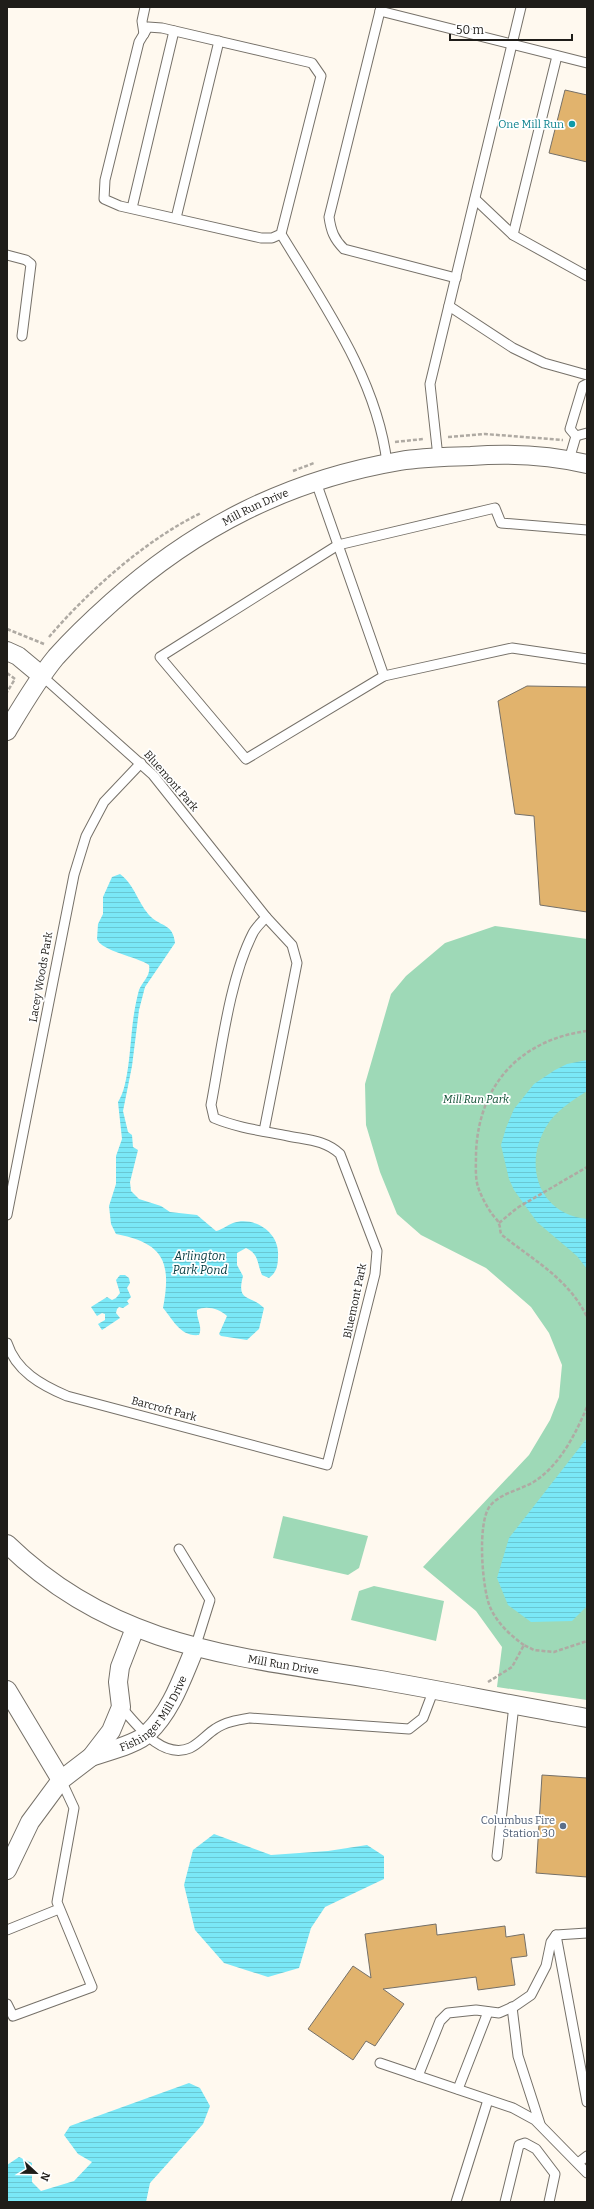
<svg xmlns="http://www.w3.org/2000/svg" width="594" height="2209" viewBox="0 0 594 2209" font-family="Bitter,serif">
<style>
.green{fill:#9ed9b7}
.water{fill:url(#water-rules)}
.building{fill:#e1b36d;stroke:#757068}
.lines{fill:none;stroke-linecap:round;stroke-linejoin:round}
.service-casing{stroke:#767169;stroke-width:11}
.minor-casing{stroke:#767169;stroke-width:20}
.path{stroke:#afaaa3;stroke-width:2.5;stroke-dasharray:4 2;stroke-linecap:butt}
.service{stroke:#fff;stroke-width:9}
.minor{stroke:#fff;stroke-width:18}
.culture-dot{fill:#0f9aa8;stroke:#fff;stroke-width:1.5}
.service-dot{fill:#5c6f8a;stroke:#fff;stroke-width:1.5}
.labels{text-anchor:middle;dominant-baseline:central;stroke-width:3.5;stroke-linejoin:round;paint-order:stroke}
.culture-label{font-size:11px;fill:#0d838f;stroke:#fff;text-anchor:end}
.street-label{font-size:11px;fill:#1f1d19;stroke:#fff}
.park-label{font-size:11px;font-style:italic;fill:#0d4e32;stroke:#fff}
.service-label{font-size:11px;fill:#4e5e75;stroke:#fff;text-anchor:end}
.water-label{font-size:12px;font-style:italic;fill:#043b41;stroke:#fff}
</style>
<defs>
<pattern id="water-rules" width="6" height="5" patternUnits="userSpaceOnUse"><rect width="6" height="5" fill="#7ae8f7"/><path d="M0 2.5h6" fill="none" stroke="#69c7d3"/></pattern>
</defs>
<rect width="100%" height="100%" fill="#fff9ef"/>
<g class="green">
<polygon points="495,926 587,939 587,1700 497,1687 502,1647 476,1611 423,1567 529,1455 550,1420 559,1397 562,1365 549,1333 531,1307 486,1268 421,1235 397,1214 380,1172 366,1125 365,1084 391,994 406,976 445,943"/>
<polygon points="283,1516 368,1536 359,1568 348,1575 273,1558"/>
<polygon points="374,1586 444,1601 436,1641 351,1620 359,1591"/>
</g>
<g class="water">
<path d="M120,874C135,885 138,904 151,917C162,927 173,924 175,943L145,987L139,1010L132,1066L123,1111L128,1132L132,1135L133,1147L138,1150L130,1182L131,1191L139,1199L161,1206L170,1212L197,1215L216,1231C222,1230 227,1225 233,1223C254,1216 280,1232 278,1256C278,1265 277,1272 269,1278L262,1275C257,1263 259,1254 246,1248L237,1253V1265L243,1276C236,1303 250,1294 264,1308L259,1329L247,1340L221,1336L219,1334L227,1316C220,1309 206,1305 197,1310C196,1319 203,1326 199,1335C180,1337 173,1319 163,1308C172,1261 163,1243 116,1234L111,1224L109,1206L116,1184V1156L122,1139L118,1102C130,1085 130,1037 134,1014C135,1007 137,997 139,990C143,981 151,976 149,965C138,957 101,951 97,939L98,924L103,914V897L112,877Z"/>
<path d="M587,1060V1091C572,1101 555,1111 546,1127C523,1166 539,1214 587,1219V1269L577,1256L537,1222L514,1190L509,1179L501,1145L506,1128L514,1109L534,1084L555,1070L567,1064Z"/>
<polygon points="120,1275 125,1275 129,1278 130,1283 127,1288 131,1297 127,1301 129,1304 123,1308 119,1307 117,1309 116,1313 120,1318 102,1330 98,1324 105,1320 105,1314 102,1313 97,1316 91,1307 107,1297 112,1300 116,1298 120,1293 116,1280"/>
<polygon points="587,1438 587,1606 572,1621 531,1622 508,1605 497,1578 509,1538"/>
<polygon points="214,1834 271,1855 328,1851 367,1845 384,1856 384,1879 325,1907 311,1928 299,1968 268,1977 224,1963 195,1930 184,1885 193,1850"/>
<polygon points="189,2083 200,2088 210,2106 203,2124 150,2183 146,2202 7,2202 7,2165 19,2157 32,2163 32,2182 41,2191 74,2181 92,2162 78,2154 64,2135 70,2126"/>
</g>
<g class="building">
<polygon points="565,90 587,95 587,162 549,153"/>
<polygon points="527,686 587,687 587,912 540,905 534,816 515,814 498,701"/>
<polygon points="542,1775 587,1778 587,1877 536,1873"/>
<polygon points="436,1924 437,1935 505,1926 506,1937 524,1934 527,1956 511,1958 515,1985 478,1990 476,1977 383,1989 404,2004 375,2046 366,2041 353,2060 308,2029 353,1966 371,1978 365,1934"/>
</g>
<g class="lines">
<g class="service-casing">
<g id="service">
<path d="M381,7L329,217C331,231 334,239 344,249L456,278"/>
<polyline points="380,11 587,63"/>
<polyline points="144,34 142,21 145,7"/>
<polyline points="475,199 513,235 587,276"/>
<polyline points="132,208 174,31"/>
<polyline points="176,218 219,41"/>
<path d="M281,234L272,238H261L120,206L104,199L105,180L139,42L148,27L162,28L312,63L321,76L281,234C324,305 377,379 387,463"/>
<polyline points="513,235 557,56"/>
<polyline points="7,255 26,260 31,264 22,336"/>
<polyline points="449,306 513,348 544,363 587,375"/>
<polyline points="576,436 570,429 583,386 587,384"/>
<polyline points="576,436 587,433"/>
<polyline points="438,457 430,384 521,7"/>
<polyline points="569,460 576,436"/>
<polyline points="316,482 384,676 512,648 587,659"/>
<polyline points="384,676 246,759 160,657 338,545 495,508 501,523 587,530"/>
<polyline points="264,1131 297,963 292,945 266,917"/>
<polyline points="7,1215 74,875 86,836 104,802 141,763"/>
<path d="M7,1343C16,1371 41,1385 67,1396L327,1465L375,1274L377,1251L340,1154C325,1140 308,1140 288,1136C263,1131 238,1128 214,1118L211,1105C221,1053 229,980 253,933C256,927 262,922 266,917L153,775L42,676"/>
<polyline points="179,1549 210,1600 195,1648"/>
<path d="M121,1707C137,1725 162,1760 190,1748C199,1744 207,1734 215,1729C225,1722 238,1720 250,1718L409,1729L423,1718L434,1689"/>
<polyline points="497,1856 514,1705"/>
<polyline points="7,1930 59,1909"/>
<polyline points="556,1935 587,2102"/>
<polyline points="7,2004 13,2016 92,1987 57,1902 74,1808 61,1780"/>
<polyline points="512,2007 518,2056 540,2124"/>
<polyline points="380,2063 513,2108 535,2120 587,2173"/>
<polyline points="418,2076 440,2021 448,2013 476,2010 499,2013 515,2006 531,1995 546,1966 551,1942 556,1935 587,1933"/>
<polyline points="458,2089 488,2012"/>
<polyline points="578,2163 587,2156"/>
<polyline points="456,2202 488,2100"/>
<polyline points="505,2202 519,2145 525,2143 536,2149 555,2174 549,2202"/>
</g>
</g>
<g class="minor-casing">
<g id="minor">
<polyline points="7,651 18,656 42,676"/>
<path id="s1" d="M7,731C22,706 37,680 56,657C73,638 93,619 112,602C196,527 288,480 400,461C424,457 447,457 471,456C510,453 549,455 587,464"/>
<path id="s2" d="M7,1544C114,1648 234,1656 374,1679C445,1691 516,1706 587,1718"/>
<polyline points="7,1690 61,1780"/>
<path id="s3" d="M91,1757C105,1752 138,1744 148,1733C172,1710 182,1678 195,1648"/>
<polyline points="7,1870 30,1822 61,1780 91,1757 111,1731 121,1707 118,1682 120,1667 135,1628"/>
</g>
</g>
<g class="path">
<polyline points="448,437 485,434 563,440"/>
<polyline points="395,442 423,439"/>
<polyline points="293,471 314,463"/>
<polyline points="7,629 44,644"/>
<path d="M49,637C88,591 147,539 201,513"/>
<polyline points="7,673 15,679 7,692"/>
<path d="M587,1031C519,1040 478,1086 476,1154C476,1165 475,1177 478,1187C481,1196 487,1207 492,1214C494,1217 498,1220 499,1224C501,1228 499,1231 502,1235C533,1260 569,1279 587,1317"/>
<polyline points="499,1223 517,1208 587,1167"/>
<path d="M524,1645C510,1635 497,1623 490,1607C482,1588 477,1522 490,1506C500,1493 521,1490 535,1481C560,1465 576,1433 587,1407"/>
<polyline points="488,1682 512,1667 524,1645 534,1650 554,1652 587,1641"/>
</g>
<use href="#service" class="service"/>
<use href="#minor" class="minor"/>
</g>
<circle class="culture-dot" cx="572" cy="124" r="4"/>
<circle class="service-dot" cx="563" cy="1826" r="4"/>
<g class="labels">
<g class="culture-label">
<text x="564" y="124">One Mill Run</text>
</g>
<g class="street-label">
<text stroke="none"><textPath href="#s1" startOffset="340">Mill Run Drive</textPath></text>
<text transform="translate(171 781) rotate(49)">Bluemont Park</text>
<text transform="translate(41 977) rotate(-80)">Lacey Woods Park</text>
<text transform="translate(355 1301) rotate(-78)">Bluemont Park</text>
<text transform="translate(164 1409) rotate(15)">Barcroft Park</text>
<text stroke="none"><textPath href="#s2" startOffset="307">Mill Run Drive</textPath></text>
<text stroke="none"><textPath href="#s3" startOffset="80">Fishinger Mill Drive</textPath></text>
</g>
<g class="park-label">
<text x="476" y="1099">Mill Run Park</text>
</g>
<g class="service-label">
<text x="555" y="1820">Columbus Fire<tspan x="555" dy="13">Station 30</tspan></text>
</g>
<g class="water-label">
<text x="200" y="1256">Arlington<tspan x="200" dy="14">Park Pond</tspan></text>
</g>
</g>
<rect width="594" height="2209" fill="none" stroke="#1f1d19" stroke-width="16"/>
<g transform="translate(36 2173) rotate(112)" stroke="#ffffff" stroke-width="3" paint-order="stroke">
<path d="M0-3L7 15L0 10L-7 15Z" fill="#1f1d19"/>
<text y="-6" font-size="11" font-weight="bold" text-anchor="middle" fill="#1f1d19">N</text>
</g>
<path d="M450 34v6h122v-6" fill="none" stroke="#1f1d19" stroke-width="2"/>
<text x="456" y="34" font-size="12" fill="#1f1d19" stroke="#ffffff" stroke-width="3" paint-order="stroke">50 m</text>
</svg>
